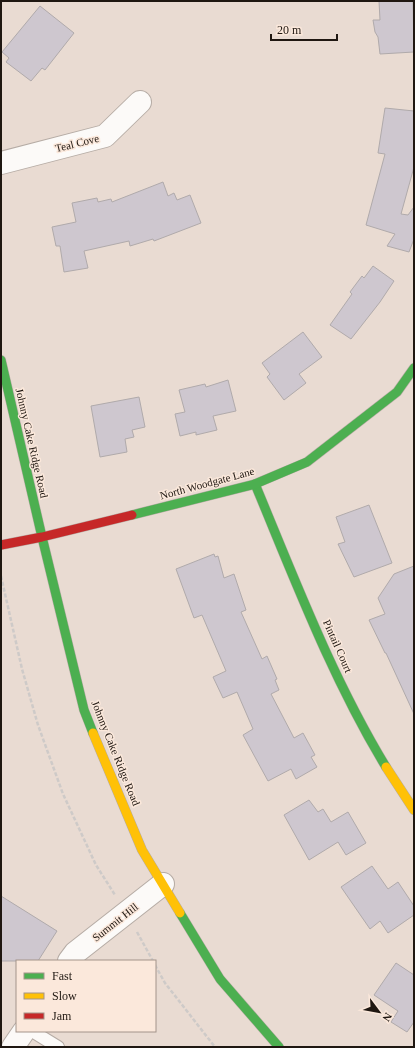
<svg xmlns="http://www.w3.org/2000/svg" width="415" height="1048" viewBox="0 0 415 1048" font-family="Georgia,serif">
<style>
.building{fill:#cec7cf;stroke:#b0aaab}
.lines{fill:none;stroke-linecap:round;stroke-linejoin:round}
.lane-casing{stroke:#b6aca5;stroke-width:14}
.street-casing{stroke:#b6aca5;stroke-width:24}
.fast-casing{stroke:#b6aca5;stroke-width:10}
.slow-casing{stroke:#b6aca5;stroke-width:10}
.jam-casing{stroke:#b6aca5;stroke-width:10}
.path{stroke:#cecac8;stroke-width:2.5;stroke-dasharray:4 2;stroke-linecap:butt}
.lane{stroke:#fcfaf8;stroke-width:12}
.street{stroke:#fcfaf8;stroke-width:22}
.fast{stroke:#4caf50;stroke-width:9}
.slow{stroke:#ffc107;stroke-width:9}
.jam{stroke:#c62828;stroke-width:9}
.labels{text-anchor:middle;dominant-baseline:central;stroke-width:3;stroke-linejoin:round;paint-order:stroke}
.street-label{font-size:11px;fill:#1f1711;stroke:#fbe8db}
</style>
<rect width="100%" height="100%" fill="#e9dbd2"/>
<g class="building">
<polygon points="379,1 413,1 414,52 380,54 378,37 375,32 373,20 380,20"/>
<polygon points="40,6 74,33 45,70 42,68 31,81 6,62 9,58 2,52"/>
<polygon points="385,108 414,111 414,167 401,214 408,215 414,207 414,239 409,252 387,246 395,234 366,225 385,154 378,153"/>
<polygon points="163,182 168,196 174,193 177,200 190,195 201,223 154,241 153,239 130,246 129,241 84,251 88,268 64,272 60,246 56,246 52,227 76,222 72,203 97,198 98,202 111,199 112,202"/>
<polygon points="373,266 394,281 380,302 351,339 330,325 352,294 350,292 362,276 364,278"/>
<polygon points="303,332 322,357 299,374 306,383 284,400 267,377 270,374 262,363"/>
<polygon points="228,380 236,411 213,416 217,430 196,435 196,432 180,436 175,414 185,412 179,390 205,384 206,387"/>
<polygon points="139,397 145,427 132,430 134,437 125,439 127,452 100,457 91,406"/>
<polygon points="369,505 392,563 354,577 338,544 345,542 336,517"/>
<polygon points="214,554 215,557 218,556 224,578 234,574 246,610 241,612 262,659 267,656 277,679 275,680 279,690 271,694 294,738 303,733 315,755 311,757 317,767 296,779 291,769 268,781 243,735 253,729 237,692 223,698 213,677 226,671 202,615 194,618 176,569"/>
<polygon points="414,566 414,714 386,653 385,653 369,620 385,614 378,598 394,574"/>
<polygon points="309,800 318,812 323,809 331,822 348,812 366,843 346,855 338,842 309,860 284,815"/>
<polygon points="372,866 388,889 398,882 414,906 414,915 388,933 380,921 370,929 341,887"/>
<polygon points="1,896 57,931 38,961 1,961"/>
<polygon points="396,963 414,975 414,1022 407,1032 391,1022 398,1011 374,995"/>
</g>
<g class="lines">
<g class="lane-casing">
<polyline id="lane" points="32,1031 58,1047"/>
</g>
<g class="street-casing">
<g id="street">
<polyline points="1,163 105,136 140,102"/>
<polyline points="69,961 75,953 163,884"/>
<polyline points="13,1047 24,1031"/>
</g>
</g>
<g class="fast-casing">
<g id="fast">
<polyline points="1,360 42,537 84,710 93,733"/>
<path d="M255,484C295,580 332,678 386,767"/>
<polyline points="132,515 255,484 307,462 397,392 414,368"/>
<polyline points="180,913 220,979 279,1047"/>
</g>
</g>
<g class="slow-casing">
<g id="slow">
<polyline points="93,733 142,850 180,913"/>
<polyline points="386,767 414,810"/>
</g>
</g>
<g class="jam-casing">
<polyline id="jam" points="1,545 42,537 132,515"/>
</g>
<g class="path">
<polyline points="1,576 22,669 38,725 63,794 96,865 115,895"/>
<polyline points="137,932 153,961"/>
<polyline points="155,965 165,983 215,1047"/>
</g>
<use href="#lane" class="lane"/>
<use href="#street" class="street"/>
<use href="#fast" class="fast"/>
<use href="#slow" class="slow"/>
<use href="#jam" class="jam"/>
</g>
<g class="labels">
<g class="street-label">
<text transform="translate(77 143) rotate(-14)">Teal Cove</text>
<text transform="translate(32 443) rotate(77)">Johnny Cake Ridge Road</text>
<text transform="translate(207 483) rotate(-15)">North Woodgate Lane</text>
<text transform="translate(338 646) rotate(66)">Pintail Court</text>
<text transform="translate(116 753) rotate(68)">Johnny Cake Ridge Road</text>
<text transform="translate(115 922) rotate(-38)">Summit Hill</text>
</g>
</g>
<rect width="415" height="1048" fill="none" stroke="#1f1711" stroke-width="4"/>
<rect x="16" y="960" width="140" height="72" fill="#fbe8db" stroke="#a3948a"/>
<rect x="24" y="973" width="20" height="6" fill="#4caf50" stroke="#a3948a"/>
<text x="52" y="980" font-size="12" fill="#1f1711">Fast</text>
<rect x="24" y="993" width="20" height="6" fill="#ffc107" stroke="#a3948a"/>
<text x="52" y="1000" font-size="12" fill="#1f1711">Slow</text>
<rect x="24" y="1013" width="20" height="6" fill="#c62828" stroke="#a3948a"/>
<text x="52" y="1020" font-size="12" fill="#1f1711">Jam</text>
<g transform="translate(379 1012) rotate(122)" stroke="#fbe8db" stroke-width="3" paint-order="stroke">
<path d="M0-3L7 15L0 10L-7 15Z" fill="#1f1711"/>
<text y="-6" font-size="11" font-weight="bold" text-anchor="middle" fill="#1f1711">N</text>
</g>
<path d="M271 34v6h66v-6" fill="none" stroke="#1f1711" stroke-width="2"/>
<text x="277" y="34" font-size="12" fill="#1f1711" stroke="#fbe8db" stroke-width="3" paint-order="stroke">20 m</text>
</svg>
